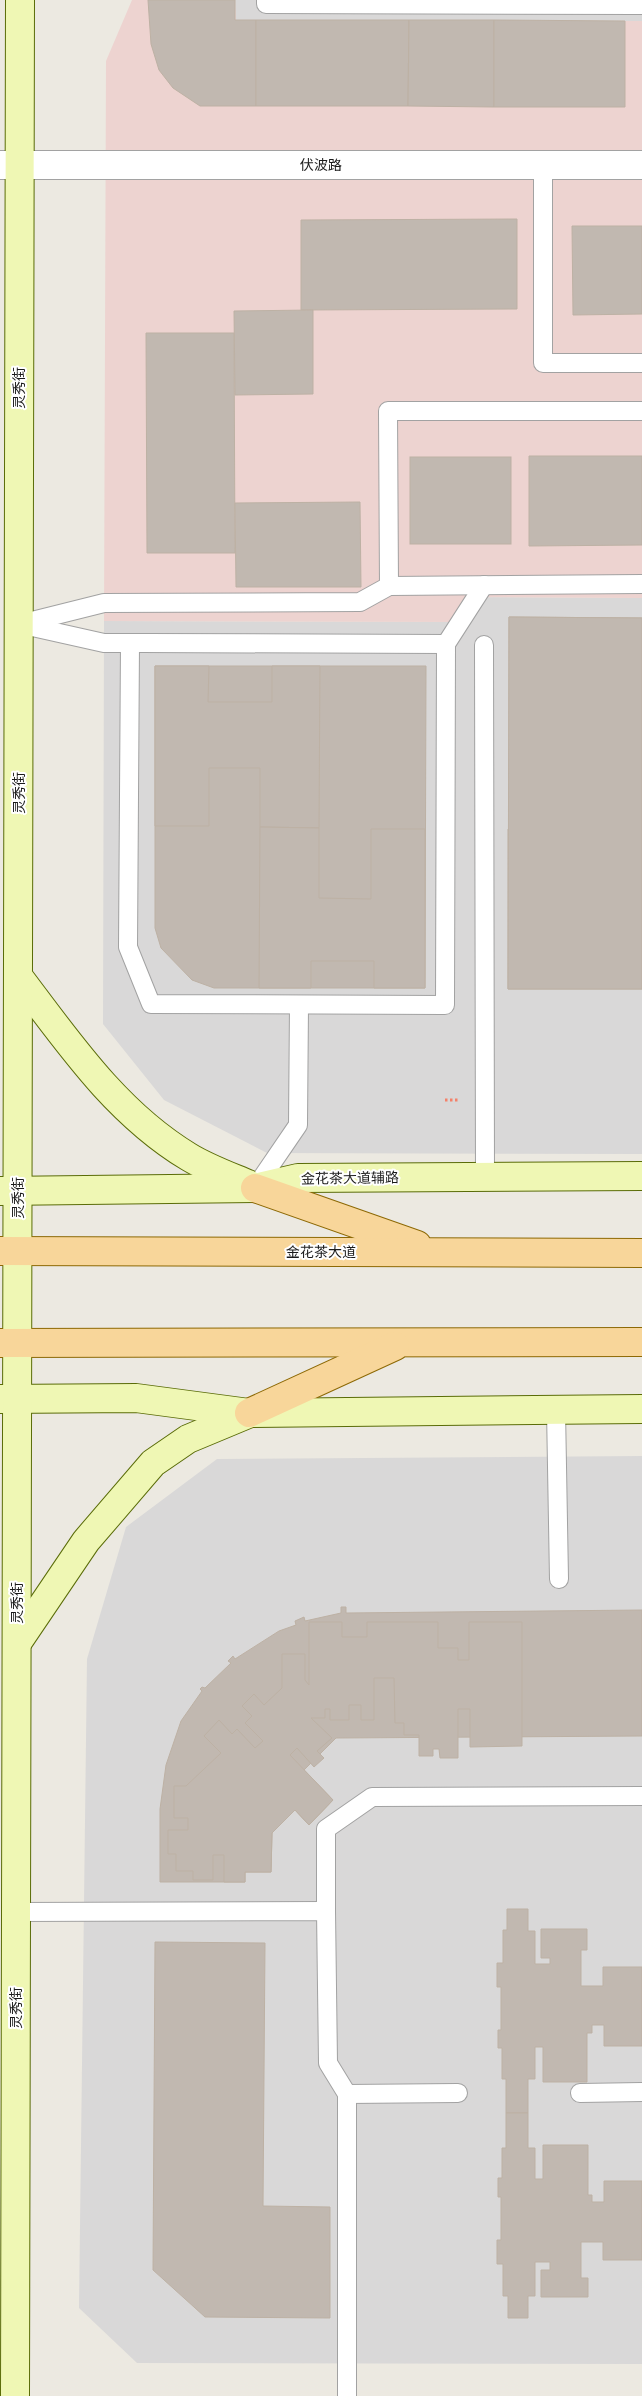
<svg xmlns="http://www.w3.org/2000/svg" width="642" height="2396" viewBox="0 0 642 2396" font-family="Quicksand,'Noto Sans SC',sans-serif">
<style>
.residential{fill:#d9d8d8}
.commercial{fill:#edd3d0}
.building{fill:#c1b8b0;stroke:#bdb1a4}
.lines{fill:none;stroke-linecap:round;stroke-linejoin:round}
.lane-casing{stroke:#a2a2a2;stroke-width:20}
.street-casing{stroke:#a2a2a2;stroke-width:30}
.secondary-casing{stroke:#5a6c08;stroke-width:30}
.primary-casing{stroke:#8d6905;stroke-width:30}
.path{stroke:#f4816a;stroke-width:3;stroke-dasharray:2.5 2.5;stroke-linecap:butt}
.lane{stroke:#fff;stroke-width:18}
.street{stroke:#fff;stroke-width:28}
.secondary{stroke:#eff7b4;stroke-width:28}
.primary{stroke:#f8d69a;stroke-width:28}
.labels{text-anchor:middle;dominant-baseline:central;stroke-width:4;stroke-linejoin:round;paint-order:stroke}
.street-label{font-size:14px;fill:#1b1b1b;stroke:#fff}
</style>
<rect width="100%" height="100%" fill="#ece9e1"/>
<g class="residential">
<polygon points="235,0 642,0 642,21 235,20"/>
<polygon points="468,597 642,598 642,1154 267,1153 164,1100 103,1024 104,621 467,622"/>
<polygon points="642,1456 642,2364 137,2363 79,2308 87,1659 126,1527 217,1459"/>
</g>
<polygon class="commercial" points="132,0 235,0 236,20 642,21 642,598 468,597 468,622 104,621 106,61"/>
<g class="building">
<polygon points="148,0 235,0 235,20 256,20 256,106 200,106 173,88 159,70 151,44"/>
<polygon points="256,20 409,20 408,106 256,106"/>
<polygon points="409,20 494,20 494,107 408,106"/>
<polygon points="494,20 625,21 625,107 494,107"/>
<polygon points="517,219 517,309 301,310 301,220"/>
<polygon points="572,226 642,226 642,314 573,315"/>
<polygon points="313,310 313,394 235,395 234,311"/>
<polygon points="146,333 234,333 235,553 147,553"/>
<polygon points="529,456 642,456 642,545 529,546"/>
<rect x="410" y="457" width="101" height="87"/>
<polygon points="360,502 361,587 236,587 235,503"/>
<polygon points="509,617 642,618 642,989 508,989 508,829 609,829 609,778 509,778"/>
<polygon points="509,617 642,618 642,989 508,989"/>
<polygon points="155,666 426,666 425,988 214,988 192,980 161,948 155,928"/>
<polygon points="155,666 209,666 208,702 272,702 272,666 320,666 319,828 260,827 260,768 209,768 209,826 155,826"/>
<polygon points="260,827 319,828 319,898 371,899 371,829 425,829 425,988 374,988 374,961 311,961 311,988 259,988"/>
<polygon points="341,1607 346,1607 346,1613 642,1610 642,1736 336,1738 304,1770 333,1800 309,1825 295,1810 272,1833 271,1872 245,1872 245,1882 160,1882 160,1809 166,1765 181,1721 202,1691 200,1689 202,1687 205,1688 231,1663 228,1661 233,1656 235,1659 279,1631 296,1625 295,1621 304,1617 305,1621 341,1613"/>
<polygon points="309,1622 342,1622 342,1637 367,1637 367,1622 438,1622 438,1648 458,1648 458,1660 469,1660 469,1622 522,1622 522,1746 470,1747 470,1709 458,1709 458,1758 440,1758 439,1749 433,1749 433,1756 419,1756 419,1735 404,1735 404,1723 395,1723 394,1678 374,1678 374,1720 361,1720 361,1705 349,1705 349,1720 330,1720 330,1709 325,1709 325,1718 311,1718 332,1738 317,1751 324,1758 314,1767 297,1748 290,1755 333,1800 309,1825 295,1810 272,1833 271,1872 245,1872 245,1882 224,1882 224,1855 213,1855 213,1880 193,1880 193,1871 176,1871 176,1854 168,1854 168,1830 188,1830 188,1818 174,1818 174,1786 186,1786 221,1753 204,1736 219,1720 232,1734 237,1729 255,1748 263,1741 245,1723 252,1716 242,1706 254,1694 264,1705 282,1688 282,1654 305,1654 305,1680 309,1685"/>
<polygon points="507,1909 528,1909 528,1931 535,1931 535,1964 550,1964 550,1958 541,1958 541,1929 587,1929 587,1950 581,1950 581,1986 603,1986 603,1967 642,1967 642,2046 604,2046 604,2025 592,2025 592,2033 587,2033 587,2082 543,2082 543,2047 535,2047 535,2079 528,2079 528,2113 506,2113 506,2079 502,2079 502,2048 498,2048 498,2030 501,2030 501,1987 497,1987 497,1963 503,1963 503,1930 507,1930"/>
<polygon points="155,1942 265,1943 263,2206 330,2207 330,2318 205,2317 153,2270"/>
<polygon points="506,2113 528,2113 528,2148 535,2148 535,2179 543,2179 543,2145 588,2145 588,2195 592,2195 592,2202 604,2202 604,2181 642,2181 642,2260 603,2260 603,2242 581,2242 581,2278 588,2278 588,2297 541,2297 541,2270 550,2270 550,2262 535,2262 535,2296 528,2296 528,2318 508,2318 508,2296 503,2296 503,2264 497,2264 497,2240 501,2240 501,2197 498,2197 498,2178 502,2178 502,2148 506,2148"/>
</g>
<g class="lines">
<g class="lane-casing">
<g id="lane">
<polyline points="266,0 266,4 642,5"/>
<polyline points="543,165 543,363 642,363"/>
<polyline points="389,586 388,411 642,411"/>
<polyline points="24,623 104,603 360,602 389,586 642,584"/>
<polyline points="19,624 104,643 142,643 446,644 445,1005 151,1004 128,947 130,643"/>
<polyline points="446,644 484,585"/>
<polyline points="484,645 485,1177"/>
<polyline points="255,1188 298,1125 299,1005"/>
<polyline points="556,1410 559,1579"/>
<polyline points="326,1911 326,1829 372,1797 642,1796"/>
<polyline points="16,1912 326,1911 328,2063 347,2094 458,2093"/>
<polyline points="580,2093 642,2092"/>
<polyline points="347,2094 347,2396"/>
</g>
</g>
<g class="street-casing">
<polyline id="street" points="0,165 642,165"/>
</g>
<g class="secondary-casing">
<g id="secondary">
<path d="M18,976C68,1042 116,1113 189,1157C207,1168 229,1176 248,1184"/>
<polyline points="0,1191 255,1188 298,1178 642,1176"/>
<polyline points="0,1399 136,1398 249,1413 642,1409"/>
<polyline points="17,1643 86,1541 153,1463 188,1439 248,1414"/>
<polyline points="15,2396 20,0"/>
</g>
</g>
<g class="primary-casing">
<g id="primary">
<polyline points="255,1188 417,1245"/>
<polyline points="0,1251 642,1253"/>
<polyline points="0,1343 642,1342"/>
<polyline points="249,1413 395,1346"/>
</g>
</g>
<polyline class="path" points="445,1100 459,1100"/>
<use href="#lane" class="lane"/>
<use href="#street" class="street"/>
<use href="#secondary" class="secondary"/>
<use href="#primary" class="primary"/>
</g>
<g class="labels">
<g class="street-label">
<text x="321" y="165">伏波路</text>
<text transform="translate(19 388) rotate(-90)">灵秀街</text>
<text transform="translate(19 793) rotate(-90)">灵秀街</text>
<text transform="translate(350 1178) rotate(-1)">金花茶大道辅路</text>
<text transform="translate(18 1198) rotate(-90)">灵秀街</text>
<text x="321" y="1252">金花茶大道</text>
<text transform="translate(17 1603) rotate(-90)">灵秀街</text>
<text transform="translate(16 2008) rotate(-90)">灵秀街</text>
</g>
</g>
</svg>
